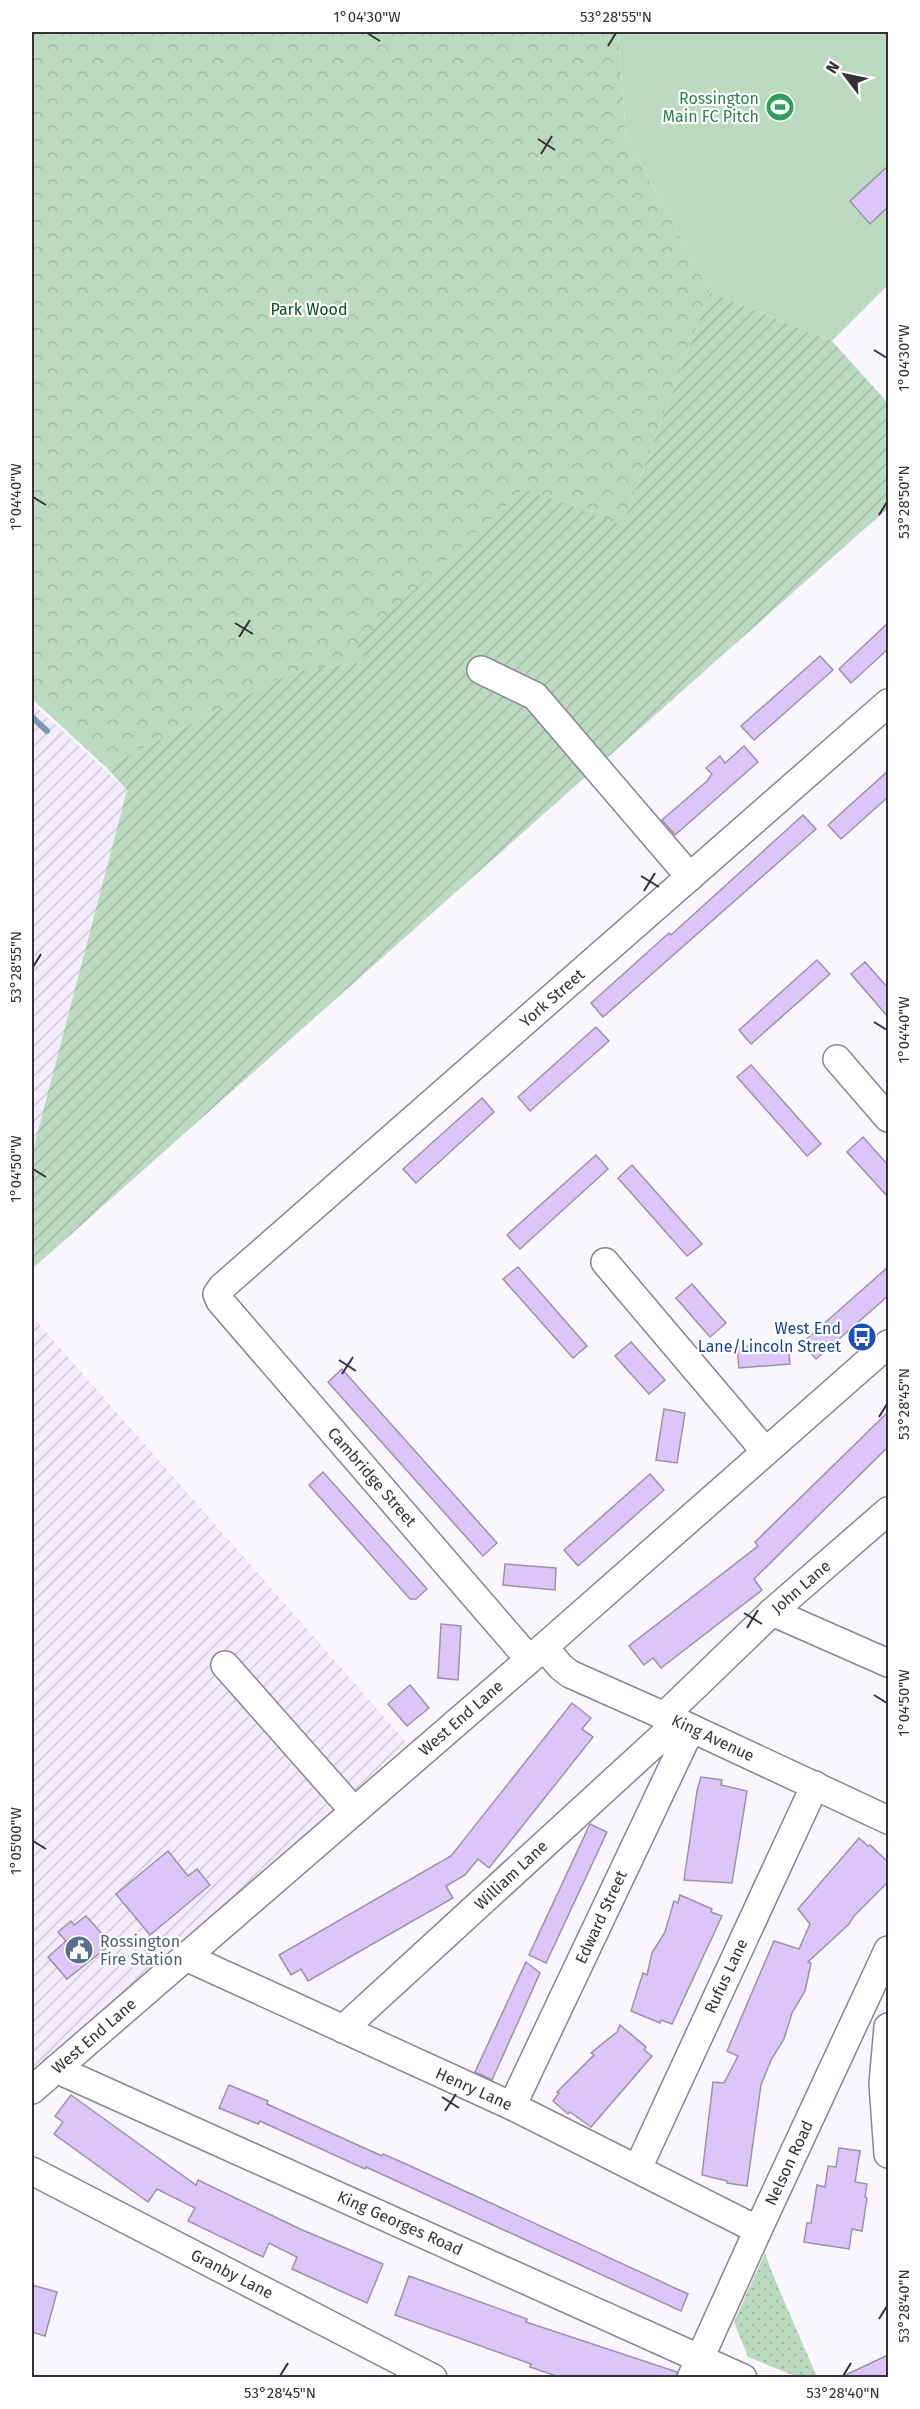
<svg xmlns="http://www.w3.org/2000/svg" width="920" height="2409" viewBox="0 0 920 2409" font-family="'Fira Sans',sans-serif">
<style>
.industrial{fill:url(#industrial-furrows)}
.grass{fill:url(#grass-dots)}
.forest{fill:url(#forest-crowns)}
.park{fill:#bbdabf}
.garden{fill:url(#garden-furrows)}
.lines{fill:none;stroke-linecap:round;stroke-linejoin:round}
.stream{stroke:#799bb7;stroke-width:6}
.building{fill:#dcc6f9;stroke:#9b93a6;stroke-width:1.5}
.minor-casing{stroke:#8b8396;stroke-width:30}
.minor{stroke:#fff;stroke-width:27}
.ticks{fill:none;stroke:#343139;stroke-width:2}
.labels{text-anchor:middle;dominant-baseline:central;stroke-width:4.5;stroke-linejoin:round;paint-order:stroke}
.leisure-label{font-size:16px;fill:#27864d;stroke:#fff;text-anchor:end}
.park-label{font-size:16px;fill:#03501f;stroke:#fff}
.street-label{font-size:16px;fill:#343139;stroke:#fff}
.transit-label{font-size:16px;fill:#164399;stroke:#fff;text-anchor:end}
.service-label{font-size:16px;fill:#4e5e75;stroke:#fff;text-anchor:start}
.neatline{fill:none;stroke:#343139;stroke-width:2}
.ticks-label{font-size:15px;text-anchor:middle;fill:#343139}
</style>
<defs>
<pattern id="industrial-furrows" width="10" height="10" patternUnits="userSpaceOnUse" patternTransform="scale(1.5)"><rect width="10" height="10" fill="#f3ecfd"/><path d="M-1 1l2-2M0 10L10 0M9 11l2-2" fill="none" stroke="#d1cbda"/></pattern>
<pattern id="grass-dots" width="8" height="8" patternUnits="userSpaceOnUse" patternTransform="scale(1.5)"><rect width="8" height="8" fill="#bbdabf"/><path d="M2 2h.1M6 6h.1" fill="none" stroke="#a1bca5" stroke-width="1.8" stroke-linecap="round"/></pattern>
<pattern id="forest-crowns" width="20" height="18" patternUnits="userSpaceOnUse" patternTransform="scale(1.5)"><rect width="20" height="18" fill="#bbdabf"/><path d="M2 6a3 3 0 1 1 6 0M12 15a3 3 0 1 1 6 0" fill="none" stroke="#a1bca5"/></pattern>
<pattern id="garden-furrows" width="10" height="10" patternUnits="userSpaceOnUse" patternTransform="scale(1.5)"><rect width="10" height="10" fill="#bbdabf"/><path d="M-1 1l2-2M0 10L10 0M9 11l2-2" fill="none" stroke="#a1bca5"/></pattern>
</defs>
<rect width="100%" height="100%" fill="#f9f6fe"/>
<g class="industrial">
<polygon points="32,703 127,790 32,1155"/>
<polygon points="32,1316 407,1743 32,2104"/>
</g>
<polygon class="grass" points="765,2253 773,2275 817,2377 797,2377 748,2357 734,2322"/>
<polygon class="forest" points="32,32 618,32 626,136 710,292 622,525 357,645 371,661 293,672 106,767 32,699"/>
<polygon class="park" points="618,32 888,32 888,285 832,341 710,292 626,136"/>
<polygon class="garden" points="710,292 832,341 888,403 888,508 32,1269 32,1154 127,790 106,767 293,672 370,661 356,645 523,489 622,525"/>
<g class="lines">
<polyline class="stream" points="32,717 47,731"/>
</g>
<g class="building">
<polygon points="888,166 888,207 870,224 850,201"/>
<polygon points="888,623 888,649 851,683 839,669"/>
<polygon points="820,656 833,670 754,740 741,726"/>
<polygon points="744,746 758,762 675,835 662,820 707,781 712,774 706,768 720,756 725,763"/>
<polygon points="888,771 888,797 841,839 828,825"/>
<polygon points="803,815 816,829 603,1017 591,1003 669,933 671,935"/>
<polygon points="817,960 830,974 751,1044 739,1030"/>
<polygon points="865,962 888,988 888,1017 851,974"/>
<polygon points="596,1027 609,1041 530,1111 518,1097"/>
<polygon points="751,1065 821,1144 807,1156 737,1077"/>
<polygon points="482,1098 494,1112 416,1183 403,1169"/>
<polygon points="863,1137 888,1165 888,1197 847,1152"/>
<polygon points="596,1155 608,1169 520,1249 507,1235"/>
<polygon points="632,1165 702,1244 687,1256 618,1178"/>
<polygon points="518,1267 587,1346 573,1358 503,1279"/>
<polygon points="888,1267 888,1296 816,1359 802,1343"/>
<polygon points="692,1284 726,1323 710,1337 676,1298"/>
<polygon points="631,1342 665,1380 649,1394 615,1356"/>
<polygon points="788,1342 790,1364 739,1368 737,1347"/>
<polygon points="342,1369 497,1543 483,1556 328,1382"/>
<polygon points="664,1409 685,1413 677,1463 656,1460"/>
<polygon points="888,1412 888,1447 754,1579 762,1590 661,1668 653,1658 644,1665 629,1646 758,1546 755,1542"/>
<polygon points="323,1472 427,1589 416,1599 410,1599 309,1485"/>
<polygon points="650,1474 664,1490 578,1566 564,1550"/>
<polygon points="505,1564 556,1568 555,1590 503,1585"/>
<polygon points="441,1624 461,1626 458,1680 438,1678"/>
<polygon points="410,1685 429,1708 407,1726 388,1704"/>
<polygon points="572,1703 591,1718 582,1729 593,1737 489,1868 478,1859 465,1875 446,1886 453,1898 308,1981 301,1969 291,1975 279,1955 451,1856"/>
<polygon points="701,1777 722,1780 721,1785 747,1791 732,1883 684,1880 697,1791"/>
<polygon points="590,1824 607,1832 546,1963 529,1955"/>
<polygon points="859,1838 868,1846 870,1845 888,1862 888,1882 854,1916 849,1924 808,1962 811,1963 805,1991 792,2013 784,2039 771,2060 761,2085 747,2186 727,2183 727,2181 702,2175 713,2082 724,2083 738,2056 727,2051 774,1941 799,1949 810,1924 798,1909"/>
<polygon points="168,1851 188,1876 197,1869 210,1885 150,1935 116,1894"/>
<polygon points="680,1895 712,1909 711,1912 722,1916 672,2024 661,2020 660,2023 631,2011 643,1973 647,1975 652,1953 665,1932 674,1901 678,1903"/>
<polygon points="86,1916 111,1944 67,1979 48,1957 66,1941 58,1932 71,1921 74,1925"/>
<polygon points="526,1962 540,1973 492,2080 475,2072"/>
<polygon points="620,2025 646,2047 644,2050 652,2056 591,2127 570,2112 568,2114 553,2101 559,2093 557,2092 594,2055 591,2053 617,2032"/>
<polygon points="229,2085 268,2101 267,2104 300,2119 382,2156 383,2154 406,2164 688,2294 681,2311 366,2167 365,2169 260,2121 258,2124 219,2108"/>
<polygon points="71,2095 196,2185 198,2180 300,2229 383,2264 367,2303 292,2269 297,2257 269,2243 263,2257 188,2221 195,2208 157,2189 148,2202 54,2134 63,2122 55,2116"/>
<polygon points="839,2148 860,2151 855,2182 867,2184 865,2197 867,2198 862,2231 852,2229 849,2249 804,2242 807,2223 811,2223 817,2185 825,2187 828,2166 836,2167"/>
<polygon points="409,2276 527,2319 526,2322 677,2372 676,2378 562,2378 530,2367 531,2364 395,2315"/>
<polygon points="32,2285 57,2292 45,2336 32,2332"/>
<polygon points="888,2355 888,2378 839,2378"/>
</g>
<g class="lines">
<g class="minor-casing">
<g id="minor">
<polyline points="481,670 535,696 690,877"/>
<polyline points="837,1059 888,1118"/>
<polyline points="605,1262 765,1451"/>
<polyline points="772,1612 888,1663"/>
<polyline points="544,1647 561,1667 570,1674 678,1722 888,1820"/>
<polyline points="529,1659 220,1301 217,1294 222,1287 888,703"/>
<polyline points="225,1665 354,1811"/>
<polyline points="665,1715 772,1612 888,1511"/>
<polyline points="186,1957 512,2106 758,2230"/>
<polyline points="888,2027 883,2084 888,2154"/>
<polyline points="343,2029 678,1722"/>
<polyline points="56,2069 743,2378"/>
<polyline points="32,2090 544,1647 888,1344"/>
<polyline points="512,2106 691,1728"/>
<polyline points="638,2168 815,1785"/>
<polyline points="32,2171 433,2378"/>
<polyline points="691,2378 758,2230 888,1950"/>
</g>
</g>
<use href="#minor" class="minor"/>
</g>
<path class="ticks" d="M367,33L380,41M608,46L616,33M538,139L555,150M541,154L552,136M874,350L887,358M33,497L46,505M879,515L887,502M235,623L253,634M239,637L250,620M641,876L659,887M644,891L655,873M33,967L41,954M874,1022L887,1030M33,1169L46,1177M339,1360L356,1371M342,1374L353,1357M879,1417L887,1404M744,1613L762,1624M747,1628L758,1610M874,1695L887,1703M33,1841L46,1849M442,2097L459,2108M445,2111L456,2094M879,2319L887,2306M280,2376L288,2363M843,2376L851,2363"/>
<defs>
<g id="stadium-disc" transform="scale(1.5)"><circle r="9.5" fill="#2e9e5b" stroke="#fff"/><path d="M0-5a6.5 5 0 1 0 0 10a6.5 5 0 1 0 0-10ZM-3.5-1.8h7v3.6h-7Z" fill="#fff"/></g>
<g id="bus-disc" transform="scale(1.5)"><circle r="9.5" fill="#1a4fb4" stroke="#fff"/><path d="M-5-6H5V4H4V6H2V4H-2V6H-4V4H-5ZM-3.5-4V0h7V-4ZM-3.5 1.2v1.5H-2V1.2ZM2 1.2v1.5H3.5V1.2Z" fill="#fff"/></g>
<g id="civic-disc" transform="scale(1.5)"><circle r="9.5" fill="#5c6f8a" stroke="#fff"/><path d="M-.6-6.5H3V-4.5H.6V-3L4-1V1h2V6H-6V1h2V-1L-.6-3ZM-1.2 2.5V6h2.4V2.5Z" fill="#fff"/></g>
</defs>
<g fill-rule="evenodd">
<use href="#stadium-disc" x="780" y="107"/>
<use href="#bus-disc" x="862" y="1337"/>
<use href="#civic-disc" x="79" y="1950"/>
</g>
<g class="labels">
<g class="leisure-label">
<text x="759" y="98">Rossington<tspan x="759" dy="18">Main FC Pitch</tspan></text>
</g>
<g class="park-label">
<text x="309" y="309">Park Wood</text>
</g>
<g class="street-label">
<text transform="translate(552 998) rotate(-41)">York Street</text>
<text transform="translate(372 1477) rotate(49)">Cambridge Street</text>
<text transform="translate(801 1587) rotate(-41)">John Lane</text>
<text transform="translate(461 1718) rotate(-41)">West End Lane</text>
<text transform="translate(713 1738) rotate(25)">King Avenue</text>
<text transform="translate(511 1875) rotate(-43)">William Lane</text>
<text transform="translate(601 1917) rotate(-65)">Edward Street</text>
<text transform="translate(726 1976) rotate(-65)">Rufus Lane</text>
<text transform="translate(94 2036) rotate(-41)">West End Lane</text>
<text transform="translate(474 2089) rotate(24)">Henry Lane</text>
<text transform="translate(789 2163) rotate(-65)">Nelson Road</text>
<text transform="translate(400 2223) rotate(24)">King Georges Road</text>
<text transform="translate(232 2274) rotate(27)">Granby Lane</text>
</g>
<g class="transit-label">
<text x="841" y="1328">West End<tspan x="841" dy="18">Lane/Lincoln Street</tspan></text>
</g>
<g class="service-label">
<text x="100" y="1941">Rossington<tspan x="100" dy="18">Fire Station</tspan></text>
</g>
</g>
<rect width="920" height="2409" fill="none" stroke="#ffffff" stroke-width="66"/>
<g transform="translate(845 75) rotate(302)" stroke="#ffffff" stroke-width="4.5" paint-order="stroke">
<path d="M0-4.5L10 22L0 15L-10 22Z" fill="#343139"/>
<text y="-9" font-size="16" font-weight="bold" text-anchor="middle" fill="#343139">N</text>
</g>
<rect x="33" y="33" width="854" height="2343" class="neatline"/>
<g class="ticks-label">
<text x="367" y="22">1°04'30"W</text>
<text x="616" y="22">53°28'55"N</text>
<text transform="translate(904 358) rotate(-90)" y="5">1°04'30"W</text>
<text transform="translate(16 497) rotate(-90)" y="5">1°04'40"W</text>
<text transform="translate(904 502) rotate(-90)" y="5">53°28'50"N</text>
<text transform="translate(16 967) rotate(-90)" y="5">53°28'55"N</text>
<text transform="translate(904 1030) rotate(-90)" y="5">1°04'40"W</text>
<text transform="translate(16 1169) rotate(-90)" y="5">1°04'50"W</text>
<text transform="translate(904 1404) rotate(-90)" y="5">53°28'45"N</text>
<text transform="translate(904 1703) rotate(-90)" y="5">1°04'50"W</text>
<text transform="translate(16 1841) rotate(-90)" y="5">1°05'00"W</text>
<text transform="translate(904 2306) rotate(-90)" y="5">53°28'40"N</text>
<text x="280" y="2398">53°28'45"N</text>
<text x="843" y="2398">53°28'40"N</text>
</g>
</svg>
